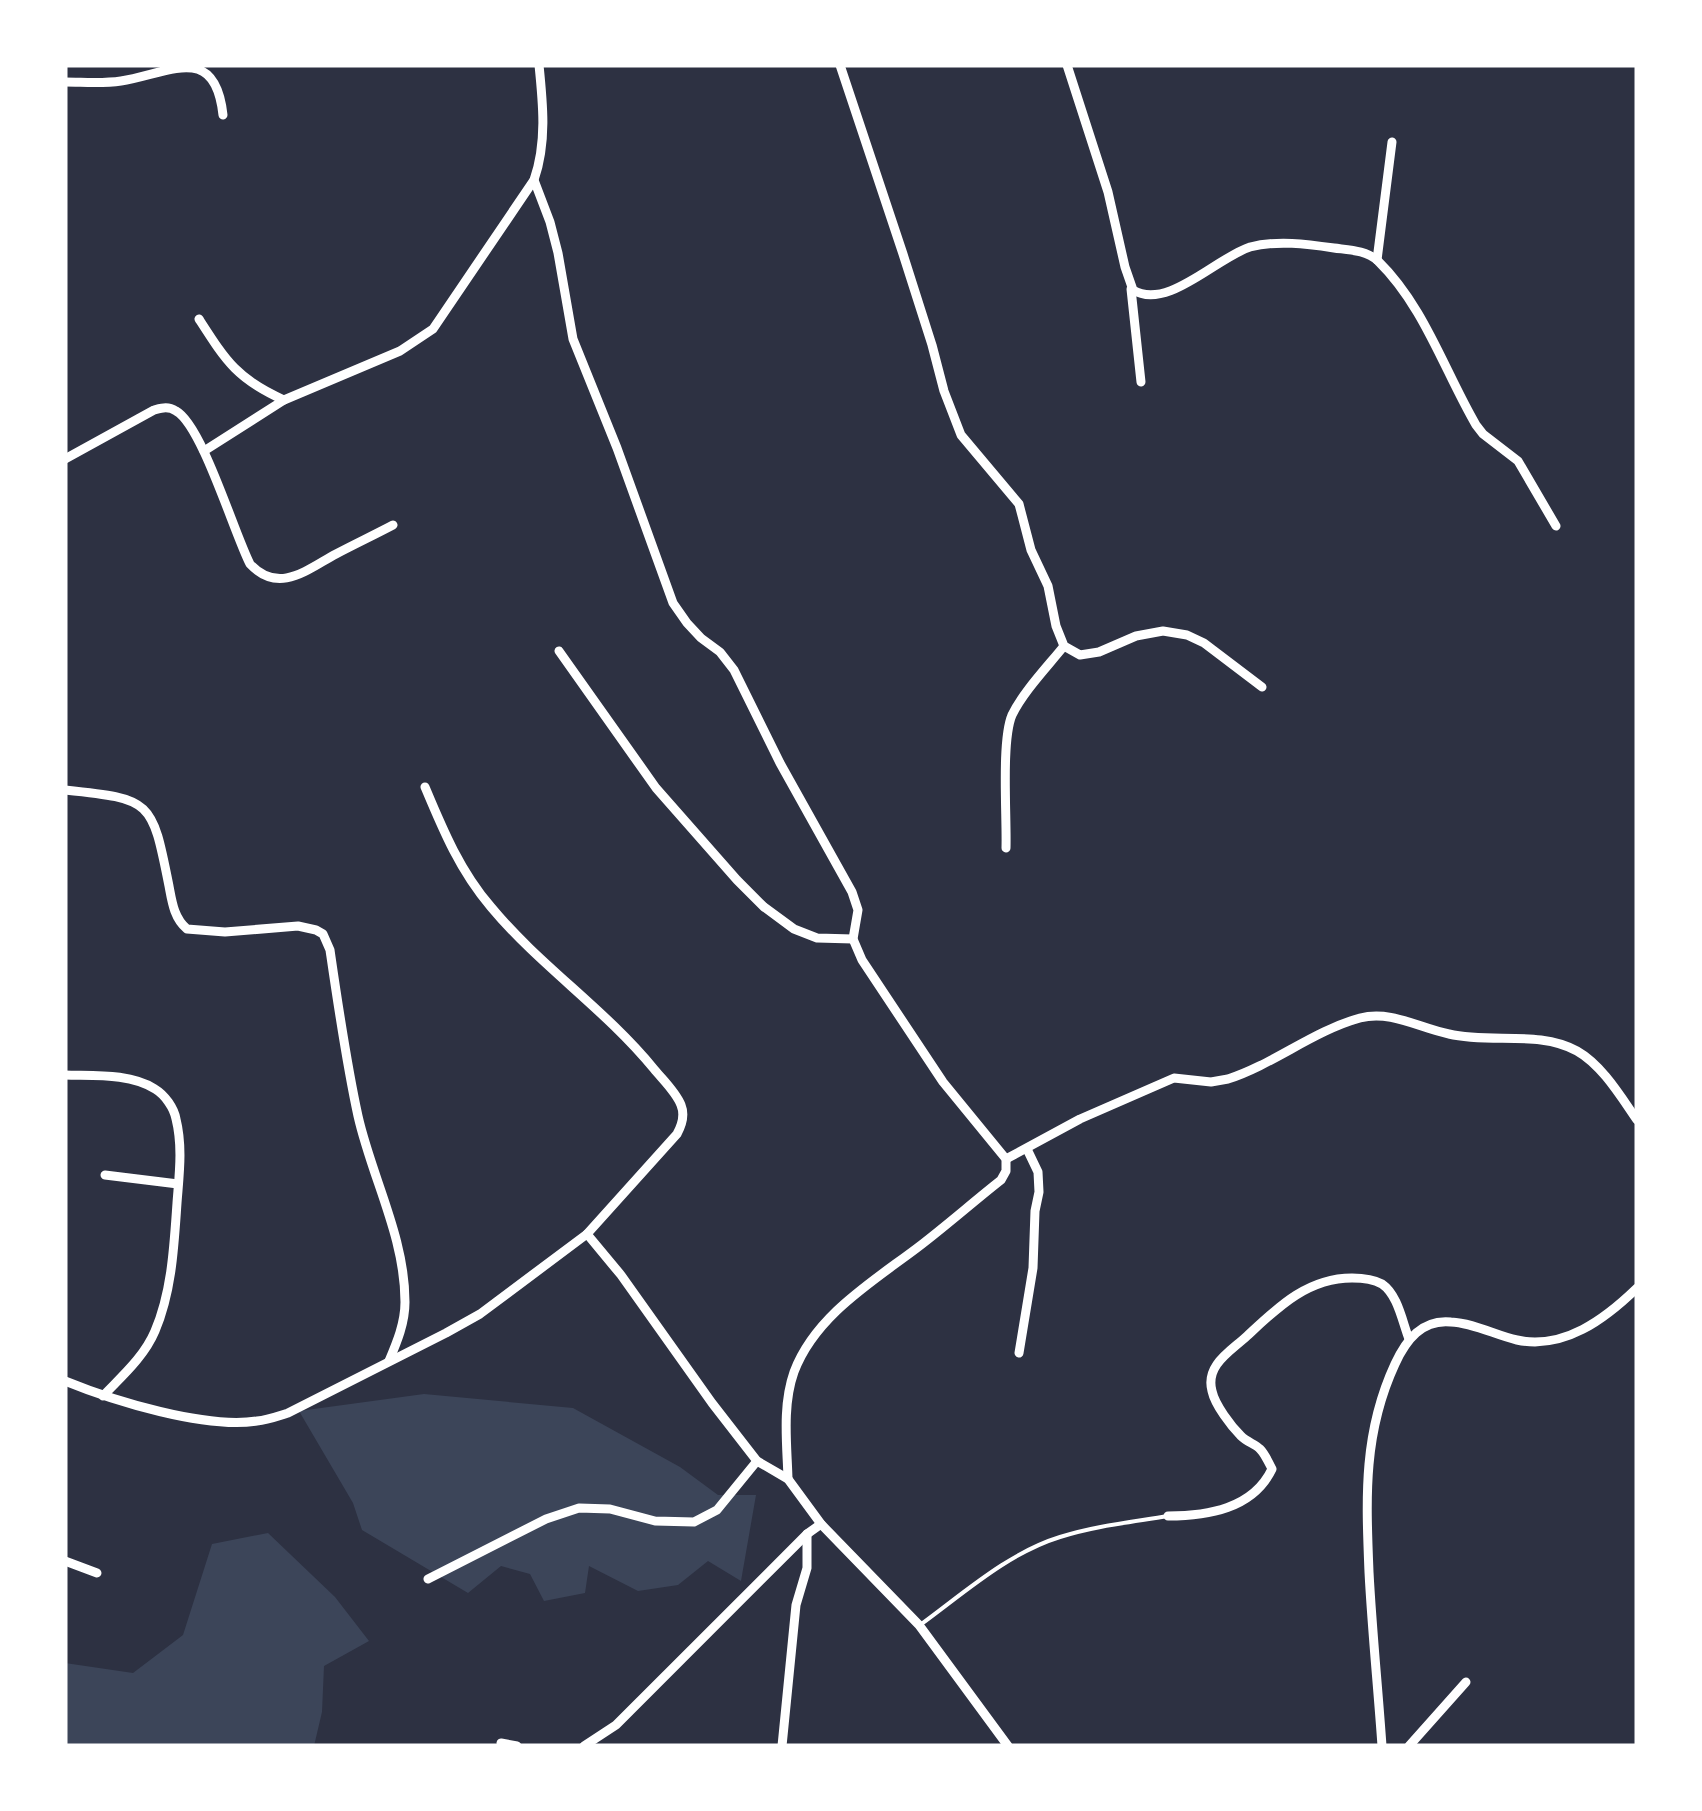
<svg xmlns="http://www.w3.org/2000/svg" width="1702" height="1811" viewBox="0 0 1702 1811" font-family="'Exo 2',sans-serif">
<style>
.green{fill:#3c4559}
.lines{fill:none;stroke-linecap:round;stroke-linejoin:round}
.service{stroke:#fff;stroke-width:4}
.minor{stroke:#fff;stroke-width:9}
</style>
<rect width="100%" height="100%" fill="#2d3142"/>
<g class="green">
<polygon points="424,1394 573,1408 680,1467 718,1495 756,1495 741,1581 708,1561 678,1585 638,1591 589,1566 585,1593 544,1601 530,1574 501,1566 468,1593 362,1530 353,1503 299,1411"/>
<polygon points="268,1533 335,1597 369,1641 324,1666 322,1712 314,1746 65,1746 65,1663 133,1673 183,1635 212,1544"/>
</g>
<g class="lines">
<path class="service" d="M920,1625C964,1593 1008,1553 1060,1537C1094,1526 1132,1522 1168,1516"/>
<g class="minor">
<polyline points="840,65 903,254 932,345 944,391 961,435 1019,504 1031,550 1048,586 1056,626 1064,646 1080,655 1099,652 1136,636 1163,631 1187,635 1204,643 1262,687"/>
<path d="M1067,65L1108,192L1125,267L1133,290C1167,311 1216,258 1250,247C1277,240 1307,244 1334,248C1349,250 1366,250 1378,261C1424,306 1444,370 1476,425L1483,434L1518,461L1556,526"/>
<path d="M65,82C83,82 102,84 121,81C170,73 215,42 223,115"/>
<path d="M534,180L550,222L558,253L573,339L617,448L673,603L687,623L701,638L720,652L734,670L780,763L852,892L858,910L853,939L862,960L943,1082L1006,1159V1171L1001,1180C973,1202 946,1226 917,1248C872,1282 815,1316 794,1372C782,1406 787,1444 788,1479"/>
<polyline points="1377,260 1392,142"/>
<polyline points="1131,289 1141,382"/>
<path d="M199,319C226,361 237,379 284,400"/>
<path d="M204,451L284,400L400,351L433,329L534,180C547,143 543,104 539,65"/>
<path d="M65,459L154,410C162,408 168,406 176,411C202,425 234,533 250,564C279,595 308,569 336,554C355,544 374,535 393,525"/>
<polyline points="559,651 656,788 737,880 764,907 794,929 817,938 853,939"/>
<path d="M65,790C152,799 152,800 169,886C172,902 174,918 187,929L225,932L298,926L316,930L323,934L330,950C338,1005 346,1061 358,1116C372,1178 405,1237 405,1302C405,1323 397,1342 389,1361"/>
<path d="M1006,848C1007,817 1001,741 1012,715C1023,692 1048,666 1064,646"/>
<path d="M65,1075C93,1076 130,1073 155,1089C165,1095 174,1108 176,1119C183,1147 179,1176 177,1203C174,1246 172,1291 155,1331C144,1357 122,1376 103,1396"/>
<path d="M1006,1159L1080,1119L1174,1078L1211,1082L1228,1079C1274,1064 1313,1031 1360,1018C1391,1010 1419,1028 1449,1034C1491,1044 1539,1030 1577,1051C1602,1065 1621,1097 1637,1120"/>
<polyline points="105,1175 178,1184"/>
<polyline points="587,1234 621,1275 712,1403 757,1461 788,1479 821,1524 919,1625 1008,1746"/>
<polyline points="1019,1353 1033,1268 1035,1211 1039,1192 1038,1172 1027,1149"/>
<path d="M65,1381C114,1401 205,1429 257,1421C268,1420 278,1416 288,1413L446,1333L480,1314L587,1234L677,1134C682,1125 685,1115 681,1105C676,1092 663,1080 654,1069C605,1009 540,966 491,907C460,871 443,830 425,787"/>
<path d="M1168,1516C1207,1516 1253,1509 1272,1469C1269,1463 1265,1454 1260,1449C1255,1444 1247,1442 1241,1436C1231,1426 1215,1405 1212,1391C1205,1365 1231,1351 1247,1336C1277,1308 1307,1278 1352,1278C1362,1278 1373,1279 1382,1284C1398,1295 1402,1321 1409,1339"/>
<polyline points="65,1561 97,1573"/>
<polyline points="428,1579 546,1519 579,1508 610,1509 655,1521 694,1522 717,1510 757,1461"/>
<polyline points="501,1743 517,1746"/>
<polyline points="584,1746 616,1725 807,1534 821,1524"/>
<polyline points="782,1746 796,1605 807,1568 807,1534"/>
<path d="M1382,1746C1378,1688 1372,1630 1369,1572C1366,1497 1363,1433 1395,1364C1406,1340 1422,1319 1451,1322C1474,1323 1495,1335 1517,1340C1564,1350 1605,1319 1637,1288"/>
<polyline points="1409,1746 1466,1682"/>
</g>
</g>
<rect width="1702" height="1811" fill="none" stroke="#ffffff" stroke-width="135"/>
</svg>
